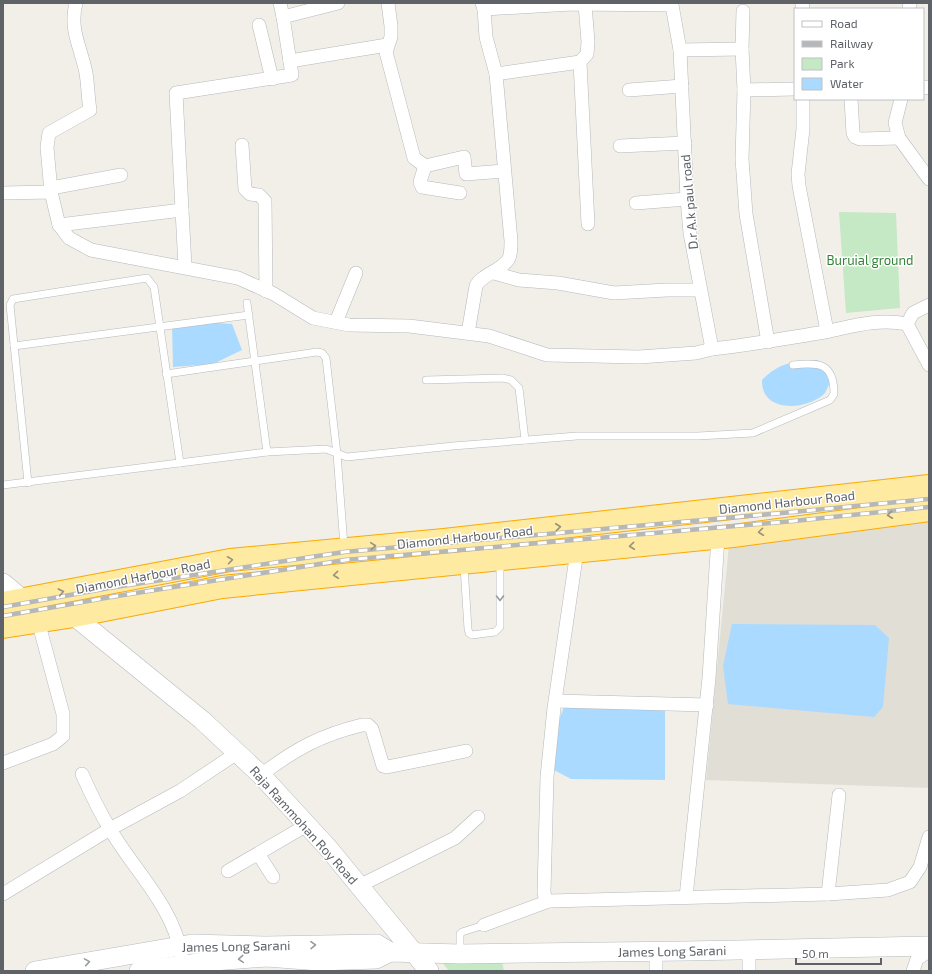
<svg xmlns="http://www.w3.org/2000/svg" width="932" height="974" viewBox="0 0 932 974" font-family="'Exo 2',sans-serif">
<style>
.education{fill:#e1ded6}
.green{fill:#c5e8c5}
.water{fill:#aadaff}
.lines{fill:none;stroke-linecap:round;stroke-linejoin:round}
.service-casing{stroke:#b5b8bc;stroke-width:8}
.minor-casing{stroke:#b5b8bc;stroke-width:14}
.secondary-casing{stroke:#b6babf;stroke-width:20}
.trunk-casing{stroke:#f9ab00;stroke-width:24}
.service{stroke:#fff;stroke-width:7}
.minor{stroke:#fff;stroke-width:13}
.secondary{stroke:#fff;stroke-width:19}
.trunk{stroke:#feeaa1;stroke-width:22}
.rail-casing{stroke:#b6b7b8;stroke-width:4.5}
.rail{stroke:#fff;stroke-width:3;stroke-dasharray:9;stroke-linecap:butt}
.oneway{stroke:#97927c}
.oneway2{stroke:#979a9d}
.labels{text-anchor:middle;dominant-baseline:central;stroke-width:3;stroke-linejoin:round;paint-order:stroke}
.street-label{font-size:13px;fill:#5f6368;stroke:#fff}
.park-label{font-size:13px;fill:#348238;stroke:#fff}
</style>
<rect width="100%" height="100%" fill="#f1efe8"/>
<polygon class="education" points="929,518 929,788 706,780 729,545"/>
<g class="green">
<polygon points="839,212 896,213 900,308 846,313"/>
<polygon points="442,962 502,962 504,971 449,971"/>
</g>
<g class="water">
<polygon points="203,322 232,324 242,350 213,364 173,367 172,324"/>
<path d="M818,360L830,382C828,386 826,393 823,395C803,411 761,412 762,380C780,362 794,361 818,360Z"/>
<polygon points="732,624 875,625 889,638 883,707 874,717 728,704 723,666"/>
<polygon points="565,704 665,709 665,780 571,779 554,770 553,737"/>
</g>
<g class="lines">
<g class="service-casing">
<g id="service">
<polyline points="247,303 267,452"/>
<polyline points="14,346 249,315"/>
<polyline points="166,374 317,352 322,353 326,358 337,454 344,546"/>
<polyline points="426,380 503,378 511,380 519,388 525,440"/>
<polyline points="28,483 10,305 13,299 147,278 154,287 180,463"/>
<path d="M3,485L267,452L326,449L347,457L453,446L577,436H698L753,433L830,400L834,394C834,363 819,362 793,365"/>
<polyline points="464,566 468,629 469,633 472,635 495,632 500,627 500,561"/>
<polyline points="460,954 460,934 462,932 484,925"/>
</g>
</g>
<g class="minor-casing">
<g id="minor">
<polyline points="280,3 283,17"/>
<polyline points="388,3 391,26 391,37 386,52 414,158 425,166 464,157 466,174 504,171"/>
<path d="M482,3L484,9L572,4L672,5L680,50L687,199L690,233L712,349C750,345 787,338 825,332C853,326 879,318 907,324L929,365"/>
<polyline points="802,3 803,9"/>
<polyline points="585,4 588,42 587,54 580,62 588,224"/>
<polyline points="909,9 910,3"/>
<polyline points="743,11 742,49 744,90 742,159 746,214 768,342"/>
<polyline points="259,25 272,79"/>
<polyline points="680,50 742,49"/>
<polyline points="290,61 387,45"/>
<polyline points="496,74 580,62"/>
<polyline points="923,88 929,87"/>
<polyline points="629,90 682,86"/>
<polyline points="744,90 795,89"/>
<polyline points="803,99 803,129 798,174 799,186 827,331"/>
<polyline points="851,99 853,133 855,137 860,139 899,138"/>
<polyline points="901,99 895,123 899,138 929,179"/>
<polyline points="242,145 245,189 250,194 259,195 265,201 266,291"/>
<polyline points="620,146 685,143"/>
<polyline points="425,166 420,182 422,187 460,193"/>
<polyline points="51,188 121,175"/>
<path d="M51,192L47,147L49,133L90,110C88,98 88,85 86,73C81,47 69,30 76,3"/>
<polyline points="3,193 51,192 59,225 69,238 91,250 238,278 274,294 313,318 349,325 409,326 489,336 547,355 639,357 696,353 712,349"/>
<polyline points="636,203 687,199"/>
<polyline points="182,210 185,267"/>
<polyline points="59,225 182,210 176,93 292,75 283,17 338,3"/>
<polyline points="494,273 519,280 558,283 614,293 667,290 700,290"/>
<polyline points="336,322 356,273"/>
<polyline points="907,324 913,313 929,305"/>
<path d="M468,333L476,286C481,275 500,271 508,260C511,256 511,246 511,241L496,74L486,37L484,9"/>
<polyline points="577,551 554,708 547,777 544,892 545,898 549,901 828,894 888,890 910,882 920,867 929,837"/>
<polyline points="556,701 707,705"/>
<polyline points="3,763 53,744 63,736 63,714 38,621"/>
<path d="M82,774C90,792 99,811 110,829C133,869 173,906 181,954"/>
<path d="M261,775C295,749 321,735 362,725H368L372,729L383,766L387,767L466,751"/>
<polyline points="259,855 273,877"/>
<polyline points="228,871 307,825"/>
<polyline points="359,886 455,838 478,817"/>
<polyline points="3,894 110,829 180,791 237,753"/>
<polyline points="828,894 839,795"/>
<polyline points="686,897 709,678 718,537"/>
<polyline points="484,925 549,901"/>
<polyline points="749,950 749,971"/>
<polyline points="656,952 656,971"/>
<polyline points="913,971 917,959 929,951"/>
</g>
</g>
<g class="secondary-casing">
<g id="secondary">
<polyline points="3,583 22,599 38,621"/>
<polyline points="74,616 202,720 261,775 329,849 429,971"/>
<polyline points="35,971 192,944 266,946 377,944 390,952"/>
<polyline points="139,971 214,961 267,957 319,961 376,959 390,952 460,954 686,951 929,946"/>
</g>
</g>
<g class="trunk-casing">
<g id="trunk">
<polyline points="3,603 230,560 444,540 929,486"/>
<polyline points="3,627 74,616 222,587 733,536 929,510"/>
</g>
</g>
<use href="#service" class="service"/>
<use href="#minor" class="minor"/>
<use href="#secondary" class="secondary"/>
<use href="#trunk" class="trunk"/>
<g class="rail-casing">
<g id="rail">
<polyline points="3,607 109,588 344,552 793,512 929,499"/>
<polyline points="3,616 111,597 345,560 794,521 929,507"/>
</g>
</g>
<use href="#rail" class="rail"/>
</g>
<defs><path id="oneway-chevron" d="M-2-3.5L2.5 0L-2 3.5" fill="none" stroke-width="1.6" stroke-linecap="round" stroke-linejoin="round"/></defs>
<g class="oneway">
<use href="#oneway-chevron" transform="translate(890 515) rotate(173)"/>
<use href="#oneway-chevron" transform="translate(558 527) rotate(-6)"/>
<use href="#oneway-chevron" transform="translate(761 532) rotate(173)"/>
<use href="#oneway-chevron" transform="translate(373 546) rotate(-5)"/>
<use href="#oneway-chevron" transform="translate(632 546) rotate(174)"/>
<use href="#oneway-chevron" transform="translate(230 560) rotate(-8)"/>
<use href="#oneway-chevron" transform="translate(336 575) rotate(174)"/>
<use href="#oneway-chevron" transform="translate(61 592) rotate(-11)"/>
</g>
<g class="oneway2">
<use href="#oneway-chevron" transform="translate(500 598) rotate(89)"/>
<use href="#oneway-chevron" transform="translate(313 945) rotate(-1)"/>
<use href="#oneway-chevron" transform="translate(241 959) rotate(176)"/>
<use href="#oneway-chevron" transform="translate(87 962) rotate(-9)"/>
</g>
<g class="labels">
<g class="street-label">
<text transform="translate(689 202) rotate(-95)">D.r A.k paul road</text>
<text transform="translate(787 502) rotate(-6)">Diamond Harbour Road</text>
<text transform="translate(465 537) rotate(-6)">Diamond Harbour Road</text>
<text transform="translate(143 576) rotate(-11)">Diamond Harbour Road</text>
<text transform="translate(304 825) rotate(48)">Raja Rammohan Roy Road</text>
<text transform="translate(236 946) rotate(-1)">James Long Sarani</text>
<text transform="translate(672 951) rotate(-1)">James Long Sarani</text>
</g>
<g class="park-label">
<text x="870" y="260">Buruial ground</text>
</g>
</g>
<rect width="932" height="974" fill="none" stroke="#5f6368" stroke-width="8"/>
<rect x="794" y="8" width="130" height="92" fill="#ffffff" stroke="#bfc1c3"/>
<rect x="802" y="21" width="20" height="6" fill="#ffffff" stroke="#bfc1c3"/>
<text x="830" y="28" font-size="12" fill="#5f6368">Road</text>
<rect x="802" y="41" width="20" height="6" fill="#b6b7b8" stroke="#bfc1c3"/>
<text x="830" y="48" font-size="12" fill="#5f6368">Railway</text>
<rect x="802" y="58" width="20" height="12" fill="#c5e8c5" stroke="#bfc1c3"/>
<text x="830" y="68" font-size="12" fill="#5f6368">Park</text>
<rect x="802" y="78" width="20" height="12" fill="#aadaff" stroke="#bfc1c3"/>
<text x="830" y="88" font-size="12" fill="#5f6368">Water</text>
<path d="M796 958v6h85v-6" fill="none" stroke="#5f6368" stroke-width="2"/>
<text x="802" y="958" font-size="12" fill="#5f6368" stroke="#ffffff" stroke-width="3" paint-order="stroke">50 m</text>
</svg>
